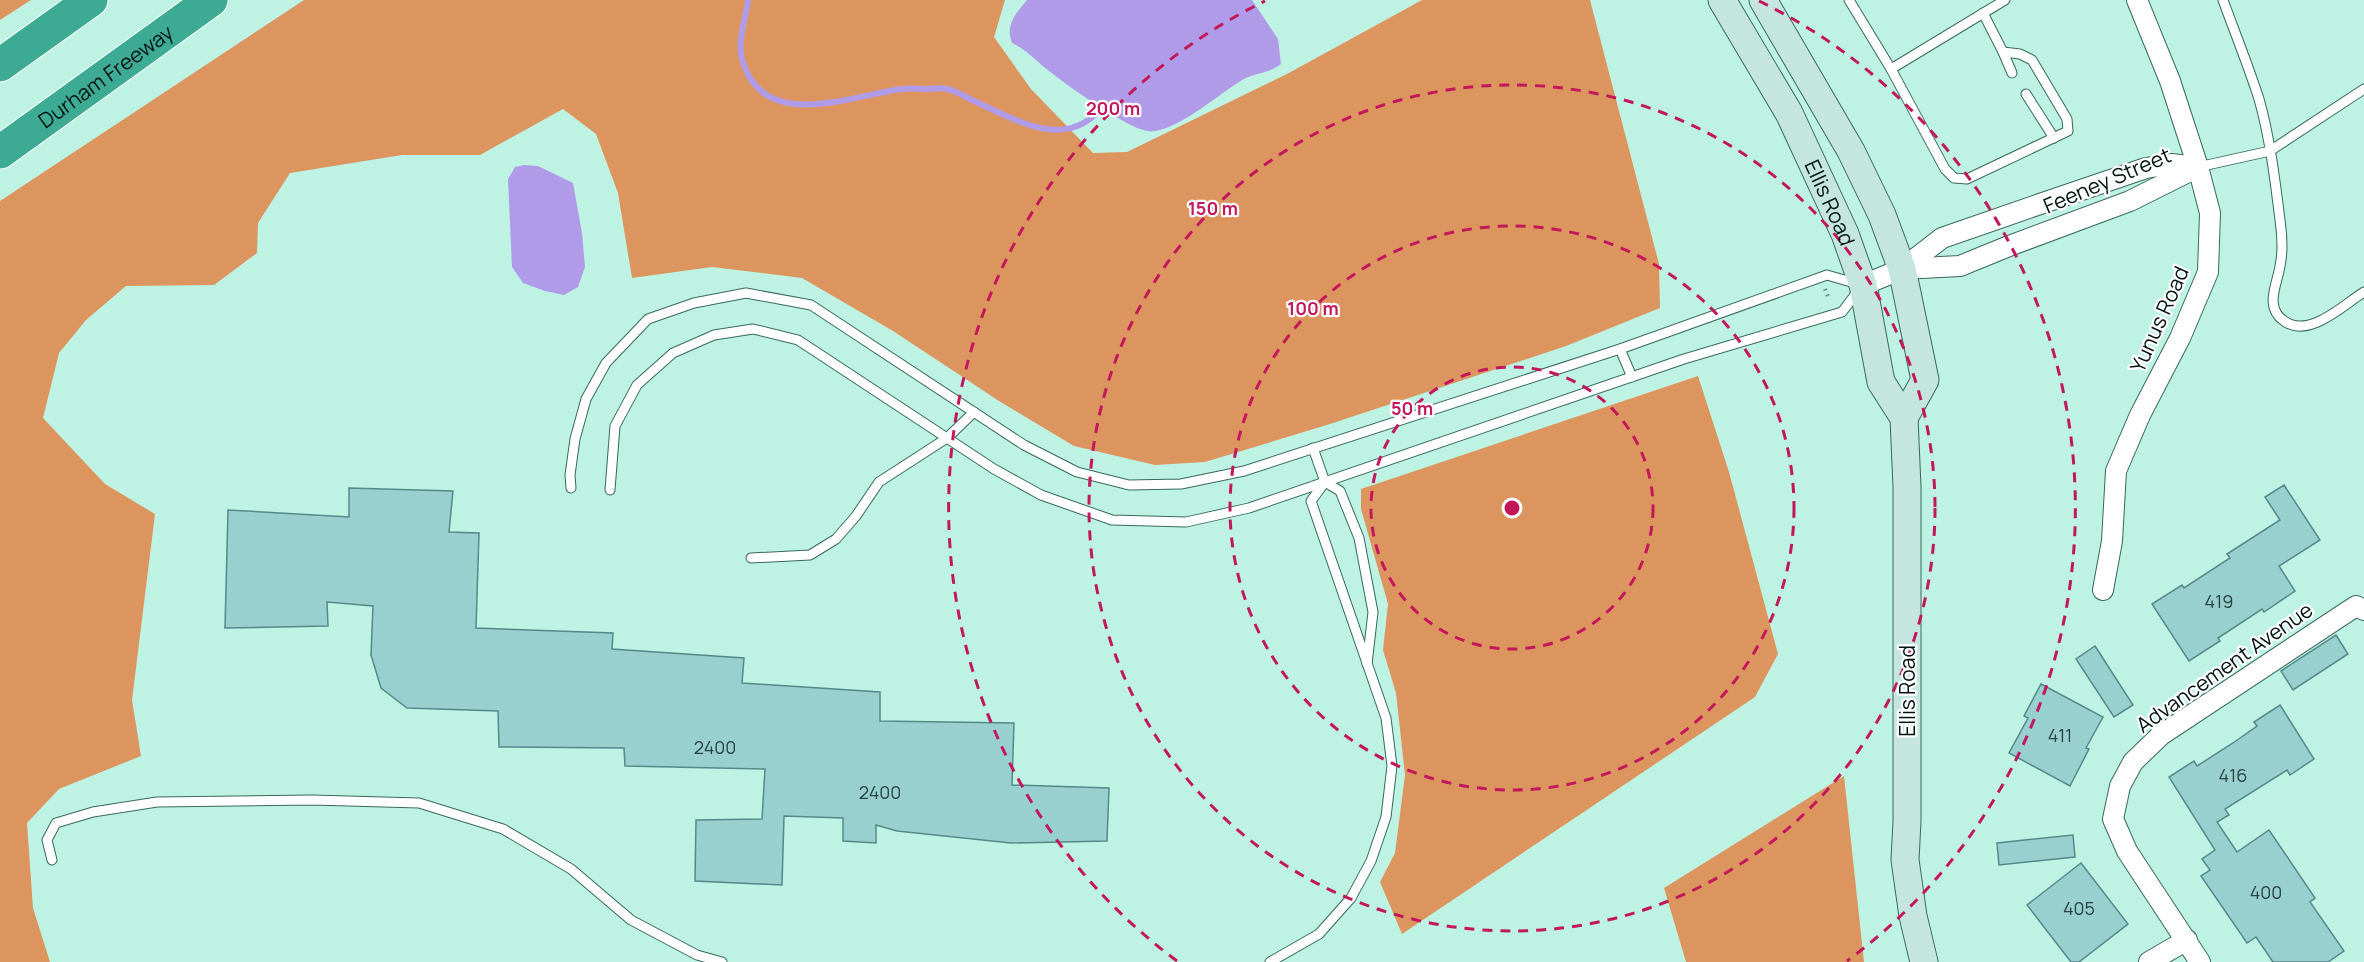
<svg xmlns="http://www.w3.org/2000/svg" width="2364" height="962" viewBox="0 0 2364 962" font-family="Manrope,sans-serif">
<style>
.forest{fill:#dd955f}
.water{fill:#b09be8}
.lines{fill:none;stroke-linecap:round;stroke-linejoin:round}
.stream{stroke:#b09be8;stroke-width:6}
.building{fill:#98d0d0;stroke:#54898a;stroke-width:1.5}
.service-casing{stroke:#38695d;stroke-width:11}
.minor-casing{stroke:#38695d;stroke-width:22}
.secondary-casing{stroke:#38695d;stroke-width:29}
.motorway-casing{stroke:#fff;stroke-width:35}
.path{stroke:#698e84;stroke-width:4;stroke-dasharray:1.5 4.5;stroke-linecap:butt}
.service{stroke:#fff;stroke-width:9}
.minor{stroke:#fff;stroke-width:20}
.secondary{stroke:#c5e6df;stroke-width:27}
.motorway{stroke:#3dab94;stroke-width:33}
.ring{fill:none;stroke:#c2185b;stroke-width:3;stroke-dasharray:10 8}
.labels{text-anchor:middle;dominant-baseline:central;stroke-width:4.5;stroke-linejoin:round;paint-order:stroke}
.number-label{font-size:18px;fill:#284340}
.street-label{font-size:21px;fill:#021410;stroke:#fff}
.centre{fill:#c2185b;stroke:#fff;stroke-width:3}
.ring-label{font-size:18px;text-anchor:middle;font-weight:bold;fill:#c2185b;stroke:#fff;stroke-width:4.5;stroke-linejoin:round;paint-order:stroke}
</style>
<rect width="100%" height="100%" fill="#bef3e4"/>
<g class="forest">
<polygon points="0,0 31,0 0,20"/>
<polygon points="304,0 1005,0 994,37 1031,89 1093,153 1127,152 1287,74 1422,0 1590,0 1659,264 1660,308 1566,346 1330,424 1205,462 1155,465 1074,446 999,401 893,331 802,278 712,267 632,278 618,193 596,134 563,109 480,155 402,155 290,173 258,223 257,253 214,285 126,286 86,320 59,353 43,418 105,484 155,514 132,700 141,756 59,789 27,823 33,908 50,962 0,962 0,201"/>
<polygon points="1698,376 1729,472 1778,654 1755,697 1402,934 1380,882 1395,853 1405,775 1396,693 1383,650 1388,604 1361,509 1361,489"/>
<polygon points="1844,776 1864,962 1686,962 1664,888"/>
</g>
<g class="water">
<path d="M1027,0H1252L1278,39L1281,64C1266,75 1254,72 1239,82C1217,96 1186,123 1160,130C1156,131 1151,132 1147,131C1125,127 1068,86 1049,71C1036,61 1027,50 1012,43C1005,25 1016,13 1027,0Z"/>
<polygon points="524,165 538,166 573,183 582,233 585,267 578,287 564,295 545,291 523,283 512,267 508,179 515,167"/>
</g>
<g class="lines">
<path class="stream" d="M748,0C746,18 737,41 742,59C762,133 850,96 901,89C910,88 920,89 929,89C934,89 942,87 947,89C955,90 964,96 972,100C1019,121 1068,154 1107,102"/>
</g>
<g class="building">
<polygon points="2284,485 2320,540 2279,566 2295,591 2264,612 2262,609 2218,638 2220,641 2189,661 2152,604 2182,585 2184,588 2230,558 2227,554 2280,520 2265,497"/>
<polygon points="349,488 453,491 449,532 479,533 476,628 613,633 612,649 744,658 742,683 880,692 880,721 1014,723 1012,785 1109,788 1107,841 1011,843 897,831 876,825 876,843 843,841 843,818 784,816 782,885 695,881 696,820 762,819 765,769 625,766 624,748 499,747 498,711 407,708 381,688 371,655 373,606 327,602 328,626 225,628 228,510 349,517"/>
<polygon points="2336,635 2348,654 2293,690 2281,671"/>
<polygon points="2095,646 2133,705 2114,717 2076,659"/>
<polygon points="2041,684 2103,717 2086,748 2089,749 2070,786 2009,753 2028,718 2024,716"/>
<polygon points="2280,705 2314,759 2290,775 2287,770 2225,809 2229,815 2217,822 2237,852 2269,830 2315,898 2310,902 2344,951 2328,962 2273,962 2256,937 2247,943 2201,876 2210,870 2202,859 2215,850 2169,777 2194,761 2197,766 2233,743 2257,726 2254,722"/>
<polygon points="2073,835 2075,857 1999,865 1997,843"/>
<polygon points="2081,863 2128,924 2079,962 2071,962 2027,905"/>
</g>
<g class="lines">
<g class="service-casing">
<g id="service">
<polyline points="1849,0 1891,69 1945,169 1954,178 1967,179 2068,131 2067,119 2032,60 2020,54 2003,52 1983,13"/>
<path d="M2223,0C2235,33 2248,65 2259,99C2270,138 2275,180 2280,220C2282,234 2283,252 2280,266C2277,285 2264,307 2284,321C2309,339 2343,305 2364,292"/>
<polyline points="2003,52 2012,73"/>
<polyline points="1891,69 2005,0"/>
<polyline points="2026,94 2054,138"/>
<polyline points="2198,167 2270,151 2364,89"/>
<polyline points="1620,349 1632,377"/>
<polyline points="1313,448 1325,482 1340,491 1359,538 1373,612 1367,664"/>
<polyline points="571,488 570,475 575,439 586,399 606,363 648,319 694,303 746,293 811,305 1024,445 1077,472 1129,485 1181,484 1244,471 1620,349 1827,275 1858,284"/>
<polyline points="610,490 615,426 637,385 673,353 714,335 753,329 798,340 994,469 1041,495 1112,520 1186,522 1249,508 1684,359 1842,312 1858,291"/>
<polyline points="751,558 810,555 836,539 856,516 879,482 947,438 974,412"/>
<polyline points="52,860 47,840 56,823 93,812 157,802 312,800 419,803 503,829 571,869 631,920 697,955 722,962"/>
<polyline points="1270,962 1319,934 1351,898 1371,861 1386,817 1392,766 1386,718 1311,501 1325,482"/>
</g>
</g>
<g class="minor-casing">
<g id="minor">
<polyline points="1902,269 1960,266 2009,246 2130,201 2198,167"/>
<polyline points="1863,285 1902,269 1942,238 2040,204 2146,168 2171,164 2198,167"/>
<polyline points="2103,590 2112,541 2116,471 2140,415 2180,338 2208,272 2210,213 2198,167 2170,81 2137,0"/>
<polyline points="2149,962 2187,940"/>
<polyline points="2200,962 2127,851 2113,819 2120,786 2133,762 2161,735 2356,606 2364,610"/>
</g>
</g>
<g class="secondary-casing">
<g id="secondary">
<path id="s1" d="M1722,0L1789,113L1845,234L1863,285L1881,382L1904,418L1907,487V821L1905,860L1913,916L1924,962"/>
<polyline points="1763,0 1851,151 1882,215 1902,269 1925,380 1904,418"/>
</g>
</g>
<g class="motorway-casing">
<g id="motorway">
<polyline points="0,65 91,0"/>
<path id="s2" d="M0,152L211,0"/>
</g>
</g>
<polyline class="path" points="1825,289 1829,299"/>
<use href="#service" class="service"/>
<use href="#minor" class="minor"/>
<use href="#secondary" class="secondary"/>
<use href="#motorway" class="motorway"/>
</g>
<g class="ring">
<circle cx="1512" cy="508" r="141"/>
<circle cx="1512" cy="508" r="282"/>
<circle cx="1512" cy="508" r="423"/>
<path d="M1177 961A564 564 0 0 1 1265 1M1759 1A564 564 0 0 1 1847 961"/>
</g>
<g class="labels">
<g class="number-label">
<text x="2219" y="601">419</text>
<text x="2060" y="735">411</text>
<text x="715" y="747">2400</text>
<text x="2233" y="775">416</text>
<text x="880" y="792">2400</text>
<text x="2266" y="892">400</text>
<text x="2079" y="908">405</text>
</g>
<g class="street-label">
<text stroke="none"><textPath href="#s2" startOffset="130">Durham Freeway</textPath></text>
<text transform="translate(2107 180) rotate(-23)">Feeney Street</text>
<text stroke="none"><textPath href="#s1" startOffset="230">Ellis Road</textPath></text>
<text transform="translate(2159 319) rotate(-66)">Yunus Road</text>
<text transform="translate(2224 667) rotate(-35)">Advancement Avenue</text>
<text transform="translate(1907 691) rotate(-90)">Ellis Road</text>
</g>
</g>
<circle cx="1512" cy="508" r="9" class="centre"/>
<g class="ring-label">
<text x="1113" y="115">200 m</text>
<text x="1213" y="215">150 m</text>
<text x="1313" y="315">100 m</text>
<text x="1412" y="415">50 m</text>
</g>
</svg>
